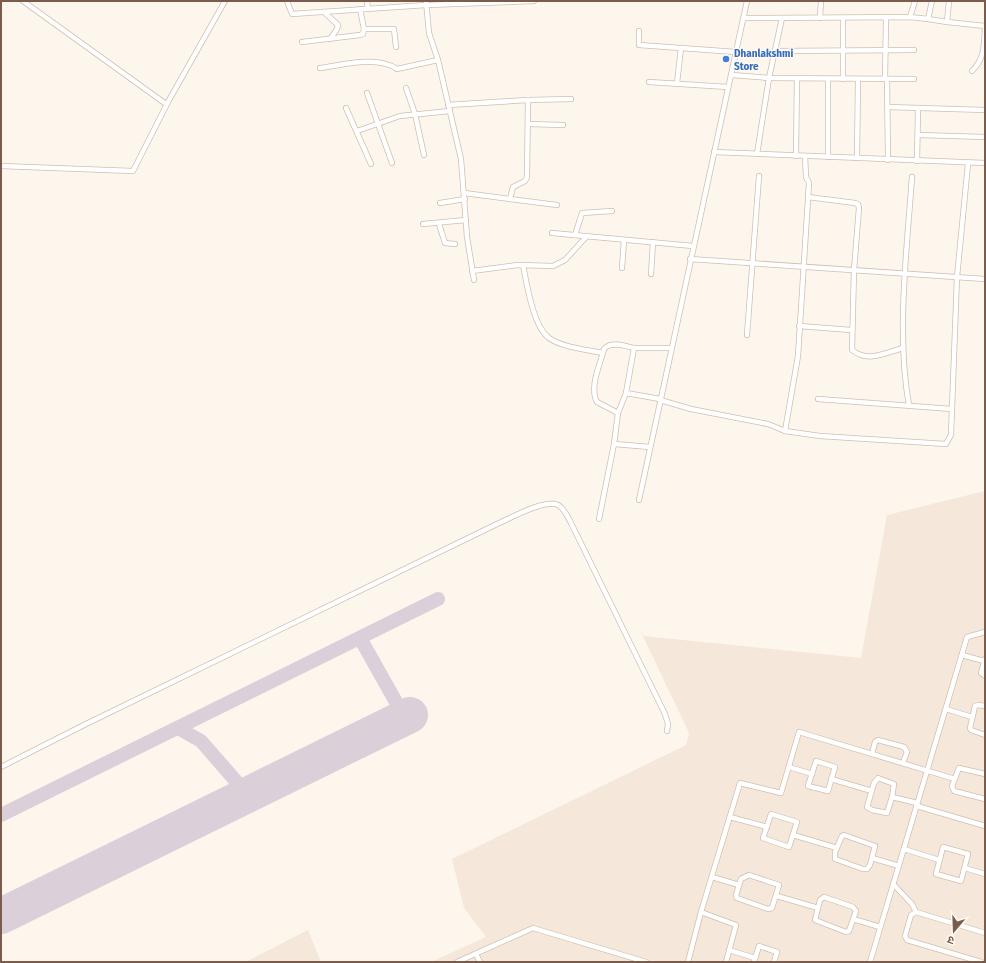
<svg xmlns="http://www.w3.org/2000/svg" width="986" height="963" viewBox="0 0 986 963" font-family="'Fira Sans Condensed','Noto Sans Devanagari',sans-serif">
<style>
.residential{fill:#f5e8da}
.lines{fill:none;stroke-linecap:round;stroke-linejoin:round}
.taxiway{stroke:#dbcfda;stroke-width:14}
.runway{stroke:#dbcfda;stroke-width:36}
.minor-casing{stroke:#d1beb0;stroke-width:6}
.minor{stroke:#fff;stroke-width:4.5}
.shop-dot{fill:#3f7fe0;stroke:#fffaf3;stroke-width:1.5}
.labels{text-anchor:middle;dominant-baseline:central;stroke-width:3;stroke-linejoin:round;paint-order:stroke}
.shop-label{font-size:11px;font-weight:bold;fill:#366cbe;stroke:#fffaf3;text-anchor:start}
</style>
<rect width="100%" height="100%" fill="#fdf6ec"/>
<g class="residential">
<polygon points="985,491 985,962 431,962 486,937 464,908 452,859 686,745 689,733 640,630 644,636 861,658 887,515"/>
<polygon points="308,930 321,962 245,962"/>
</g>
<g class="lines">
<g class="taxiway">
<polyline points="360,638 405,718"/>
<polyline points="178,728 201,741 248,795"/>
<polyline points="1,815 438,599"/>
</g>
<polyline class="runway" points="1,916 410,715"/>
<g class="minor-casing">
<g id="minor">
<polyline points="23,1 166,104"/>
<polyline points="287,1 292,14 426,5 534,1"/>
<polyline points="367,1 368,9"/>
<polyline points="426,1 429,33 438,60 461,159 467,237 474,280"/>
<polyline points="949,1 947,22 985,26"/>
<polyline points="360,9 364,29 394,29 396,47"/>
<polyline points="324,12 338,25 337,29 330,39"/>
<polyline points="910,17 915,1"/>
<polyline points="744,18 910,17 928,19 932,1"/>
<polyline points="820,18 821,1"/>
<polyline points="928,19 947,22"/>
<polyline points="639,31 639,45 736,52"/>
<polyline points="302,42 360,35 363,34 364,29"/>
<polyline points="775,51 914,50"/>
<path d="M320,68C343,65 377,55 397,69L438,60"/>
<path d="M972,71C985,58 984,45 985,27"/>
<polyline points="732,75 769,78 914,79"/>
<polyline points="828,79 828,157"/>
<polyline points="843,79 843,18"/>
<polyline points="885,79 886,19"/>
<polyline points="887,79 888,160"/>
<polyline points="649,82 728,87"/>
<polyline points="677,83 681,48"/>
<polyline points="406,88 415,114 424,155"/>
<polyline points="367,93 392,163"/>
<polyline points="528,100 571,99"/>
<polyline points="448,105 528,100 527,177 525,181 513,187 510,199"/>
<polyline points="888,107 985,110"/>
<polyline points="346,108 371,164"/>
<polyline points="528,124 563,125"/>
<polyline points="357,131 400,116 450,111"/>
<polyline points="919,135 985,137"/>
<polyline points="714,152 985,163"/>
<polyline points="757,154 769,78 782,18"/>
<polyline points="796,156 797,79"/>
<polyline points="857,158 858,79"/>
<polyline points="917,161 918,109"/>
<polyline points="1,166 133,171 168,102 225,1"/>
<polyline points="464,193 557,205"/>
<path d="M808,197L855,203L858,204L859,208L854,270L852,350C868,363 885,353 903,348"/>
<polyline points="440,203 465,199"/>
<polyline points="423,224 466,220"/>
<polyline points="439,224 445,243 455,244"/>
<polyline points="552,233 693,246"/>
<polyline points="575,235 582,213 612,211"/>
<polyline points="690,259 985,279"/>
<path d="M523,265C527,285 533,326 549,338C561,347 588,350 603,353"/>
<polyline points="622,268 624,240"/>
<polyline points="472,271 518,265 553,266 565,260 587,236"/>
<polyline points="651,274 653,242"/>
<polyline points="799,326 851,330"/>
<polyline points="747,335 759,176"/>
<polyline points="660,399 626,393 634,348 671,348"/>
<polyline points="818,399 952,409"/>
<polyline points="660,400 691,409 768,424 785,431 820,436 946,444 951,435 957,277 968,164"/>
<path d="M909,405C896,334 907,249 912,177"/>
<path d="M618,413L597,402C589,387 600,365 604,349C611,341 625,346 634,348"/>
<polyline points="785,431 798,356 809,183 806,177 805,156"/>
<polyline points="614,444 618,413 626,393"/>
<polyline points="639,500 747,1"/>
<polyline points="599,519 614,444 650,447"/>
<polyline points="962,655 984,661"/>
<polyline points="985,659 981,673 985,676"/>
<polyline points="985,706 978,705 975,706 970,728 971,730 985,735"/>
<polyline points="946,709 972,717"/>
<polyline points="872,754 875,742 878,740 904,747 907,752 903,763"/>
<polygon points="816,761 835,767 828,791 808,786"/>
<path d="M1,767L86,724L497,524C511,518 544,499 558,505C564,508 568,517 571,523L665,714L668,724L667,731"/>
<polyline points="789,767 812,774"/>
<polyline points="985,774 959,768 952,786 954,791 985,799"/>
<polygon points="878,778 894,784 892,797 887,813 872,810 867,807 874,783"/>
<polyline points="831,779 872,791"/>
<polyline points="892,797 917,803"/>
<polyline points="917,806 985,826"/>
<polygon points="771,814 797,822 789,847 763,838"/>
<polyline points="730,817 767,827"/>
<polyline points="793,835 837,848"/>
<polygon points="844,835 875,846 870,865 867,869 863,869 835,859 835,852 842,836"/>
<polygon points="943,847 968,854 961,881 936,874"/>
<polyline points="904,849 939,860"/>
<polyline points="872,858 899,866"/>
<polyline points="965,868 985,874"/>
<polygon points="749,875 779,885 772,908 768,909 737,898 736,895 741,879"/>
<polyline points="712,877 739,885"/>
<polyline points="893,884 912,904 916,912"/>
<polyline points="777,896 818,908"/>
<polygon points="824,897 853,907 856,911 849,931 846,932 815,920 820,900"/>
<polyline points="916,912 911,915 905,936 907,940 981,962"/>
<polyline points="916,912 985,933"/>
<polyline points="853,919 880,927"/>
<polyline points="729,950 755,958"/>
<polyline points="476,954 480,962"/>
<polyline points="457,962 533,928 646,962"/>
<polyline points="688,962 701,912"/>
<polyline points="726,962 736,925 701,912 740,783 781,793 799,732 955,779"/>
<polyline points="754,962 759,946 777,952 774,962"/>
<polyline points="870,962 967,637 985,632"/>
</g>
</g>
<use href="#minor" class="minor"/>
</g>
<circle class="shop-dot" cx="726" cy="59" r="4"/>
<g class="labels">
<g class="shop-label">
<text x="734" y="53">Dhanlakshmi<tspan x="734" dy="13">Store</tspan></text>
</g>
</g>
<rect width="986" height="963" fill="none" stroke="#7a5c4d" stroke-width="4"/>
<g transform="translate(954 931) rotate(199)" stroke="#fffaf3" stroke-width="3" paint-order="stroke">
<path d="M0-3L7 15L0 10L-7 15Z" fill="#7a5c4d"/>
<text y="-6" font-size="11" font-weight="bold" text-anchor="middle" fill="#7a5c4d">उ</text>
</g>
</svg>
